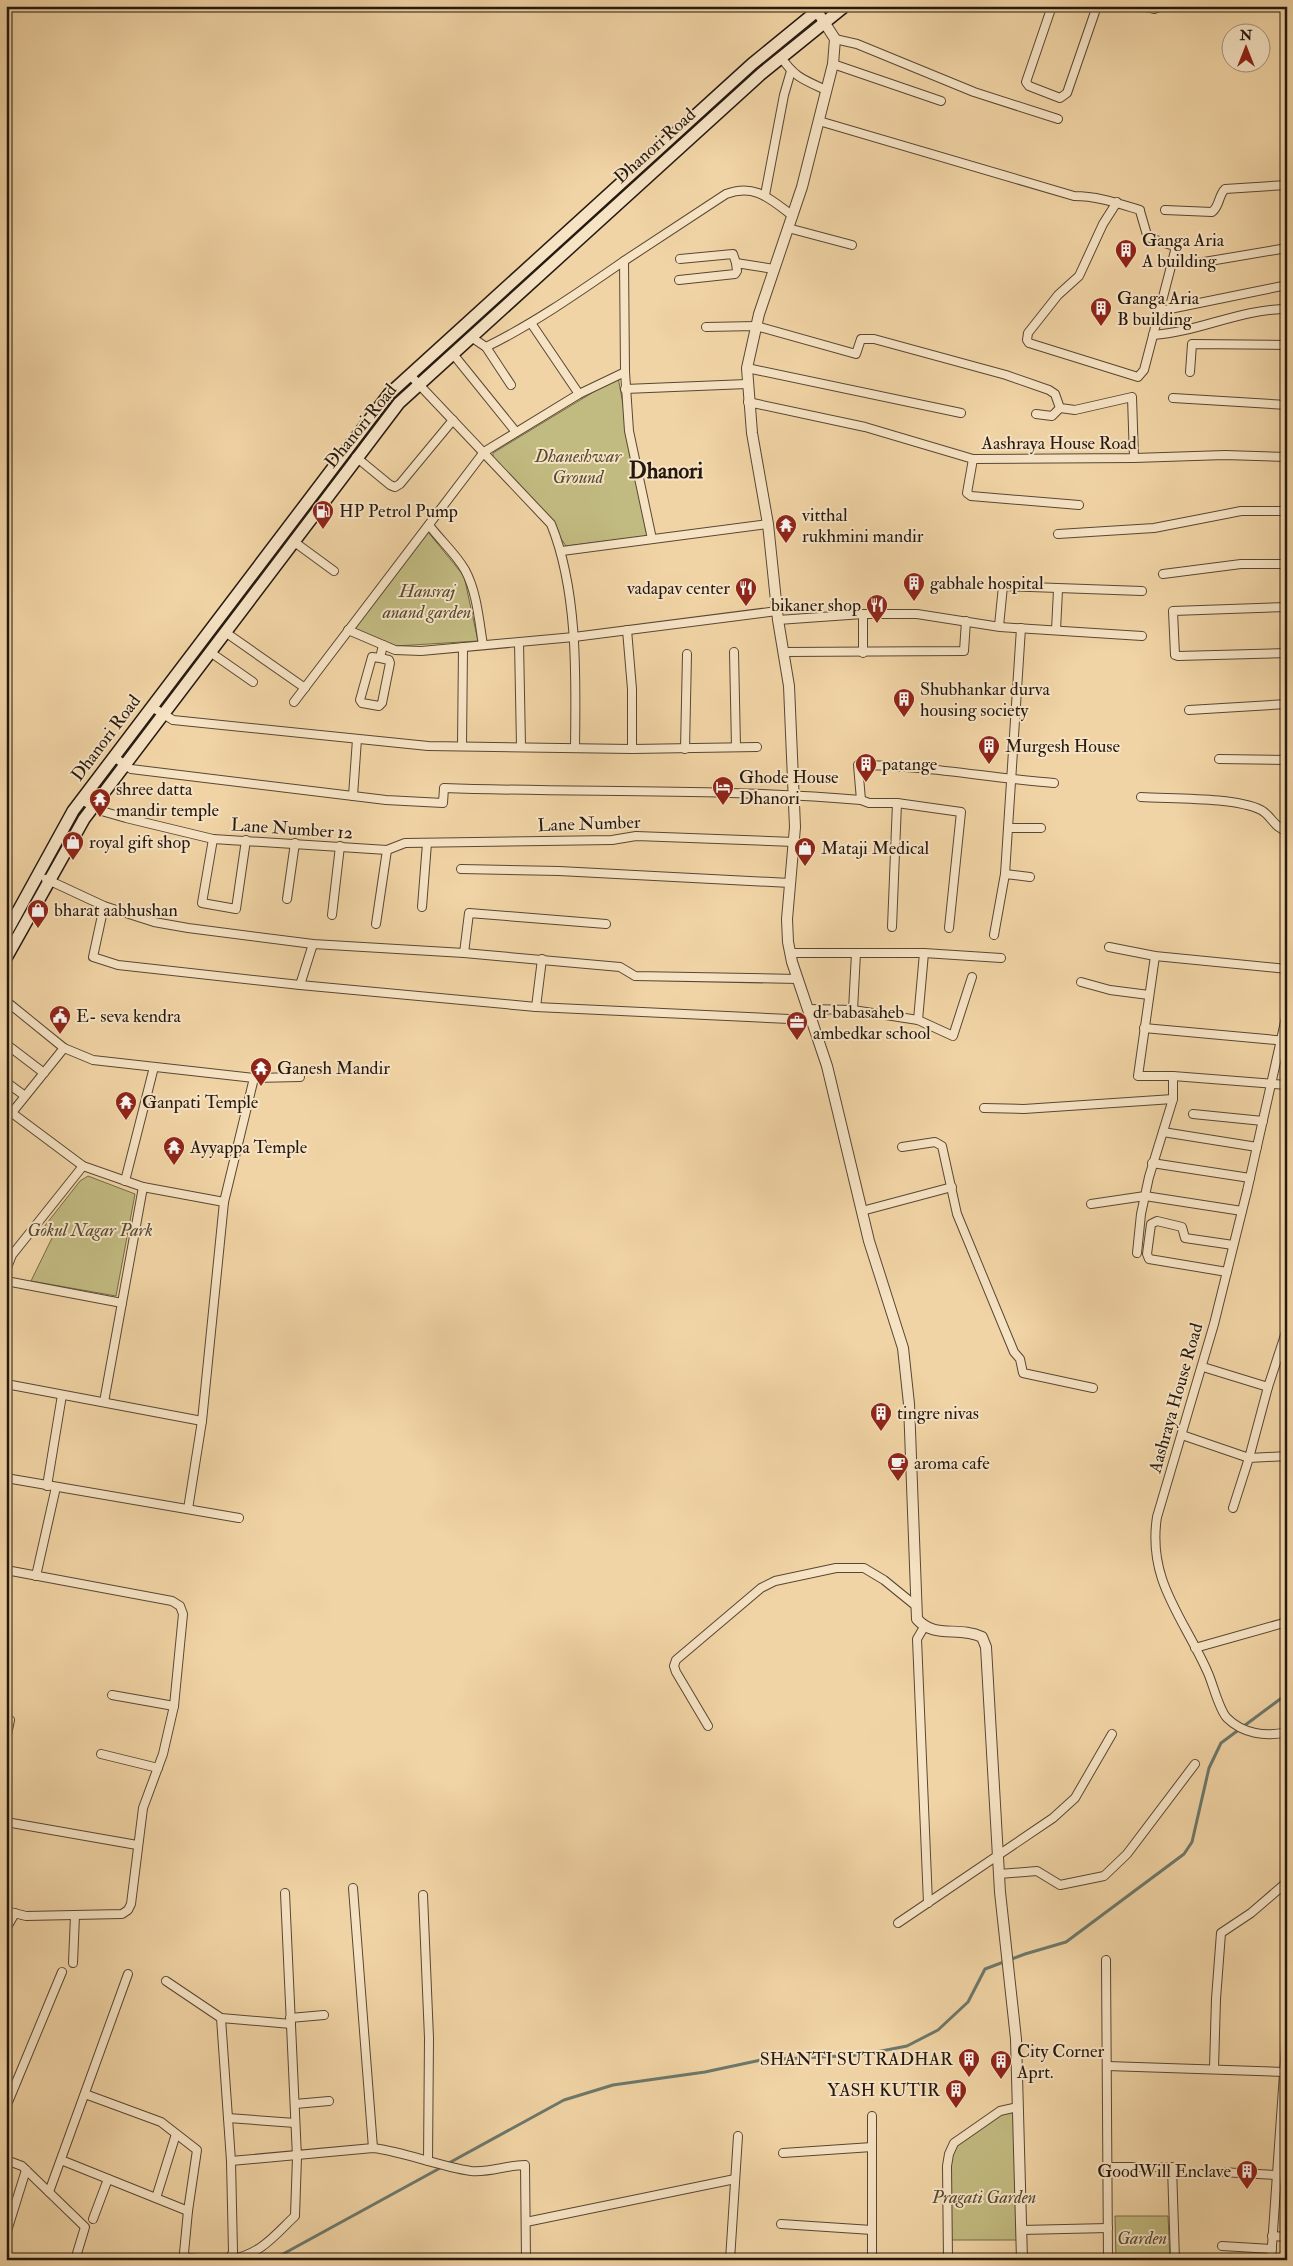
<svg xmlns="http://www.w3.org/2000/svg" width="1293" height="2266" viewBox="0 0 1293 2266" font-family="'IM FELL Double Pica',serif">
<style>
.green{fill:#c2bb81;stroke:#746a48}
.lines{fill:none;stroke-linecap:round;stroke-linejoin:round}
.stream{stroke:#6c786b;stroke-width:3}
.minor-casing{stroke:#584734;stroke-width:10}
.tertiary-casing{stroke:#584734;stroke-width:12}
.secondary-casing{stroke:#25180f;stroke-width:14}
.minor{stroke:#f6e3c4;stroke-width:8}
.tertiary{stroke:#f6e3c4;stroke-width:10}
.secondary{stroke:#f6e3c4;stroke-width:11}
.labels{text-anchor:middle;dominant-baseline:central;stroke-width:4;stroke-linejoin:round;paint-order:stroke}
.street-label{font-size:18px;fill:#25180f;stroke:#f6e3c4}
.poi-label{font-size:18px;fill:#25180f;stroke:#f6e3c4;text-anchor:start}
.park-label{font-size:18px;font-style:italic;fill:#544931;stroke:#f6e3c4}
.district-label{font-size:22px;font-weight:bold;fill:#25180f;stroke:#f6e3c4}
</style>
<rect width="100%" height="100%" fill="#f1d4a5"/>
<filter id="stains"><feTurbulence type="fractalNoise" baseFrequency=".004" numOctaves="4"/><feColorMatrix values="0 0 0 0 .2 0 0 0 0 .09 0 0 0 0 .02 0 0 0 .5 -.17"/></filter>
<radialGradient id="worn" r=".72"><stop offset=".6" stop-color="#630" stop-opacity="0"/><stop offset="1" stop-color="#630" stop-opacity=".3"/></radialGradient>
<g class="green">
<polygon points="618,377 647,536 566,546 537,504 498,463 493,457 493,453"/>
<polygon points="428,532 464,576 478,641 396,646 354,629"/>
<polygon points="88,1176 135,1194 116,1296 31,1281 52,1238 44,1227 80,1181"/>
<polygon points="1016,2109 1018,2240 951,2240 950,2155 956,2144 1001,2112"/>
<polygon points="1115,2216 1168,2216 1170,2260 1116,2260"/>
</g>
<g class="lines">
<g class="stream">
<polyline points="447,2164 564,2100 613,2085 705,2072 761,2060 861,2055 907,2046 938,2030 968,2002 985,1969 1025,1954 1066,1942 1184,1854 1192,1842 1209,1768 1221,1743 1287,1694"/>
<polyline points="272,2260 442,2167"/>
</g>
<g class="minor-casing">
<g id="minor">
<polyline points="1052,6 1026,82 1029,86 1060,98 1067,93 1097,6"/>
<polyline points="1141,6 1154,9 1162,6"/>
<polyline points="835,39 857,44 974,92 1058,119"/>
<path d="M781,57C794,77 804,80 826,90"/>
<polyline points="833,64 941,101"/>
<path d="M819,121L1074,196C1097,196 1117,203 1140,210V211L1147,235L1150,238L1174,246L1175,251L1144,370L1138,377L1029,343L1027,340L1028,333L1058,295L1079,276L1103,224L1117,202"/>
<polyline points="765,195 784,95 791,71"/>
<path d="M1165,210L1212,212C1220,206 1218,196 1225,189L1287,185"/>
<polyline points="788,228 852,245"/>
<polyline points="680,259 733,254 736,263"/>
<polyline points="1198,263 1287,248"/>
<polyline points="679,280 735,274 737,271 736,263 774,269"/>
<polyline points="1160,311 1287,285"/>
<polyline points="531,323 579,394"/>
<polyline points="706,327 756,326 856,354 861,339 874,339 1006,375 1049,390 1055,394 1060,408 1075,410 1132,397 1134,458"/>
<path d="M1153,335C1199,332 1240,309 1287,309"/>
<path d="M471,337L486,347C535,323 579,292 624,261"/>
<polyline points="486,347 511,385"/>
<polyline points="453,354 516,432"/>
<polyline points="747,368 961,413"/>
<polyline points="1190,372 1192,344 1287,345"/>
<path d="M410,375L551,524C578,590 576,677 575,748"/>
<polyline points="625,389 747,384"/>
<polyline points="1173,398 1287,405"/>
<polyline points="748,402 865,427 973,459 1134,458 1225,455 1287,457"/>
<polyline points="1036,414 1052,416 1060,408"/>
<polyline points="356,457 390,485 395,487 400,484 453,420"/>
<polyline points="973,459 967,493 971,496 1079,505"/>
<path d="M429,525C440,540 456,554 465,570C477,592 479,621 483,645"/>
<polyline points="1058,534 1154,528 1241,511 1287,511"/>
<path d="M652,539L629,431L625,372L624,261L726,194C755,183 770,199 793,216"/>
<polyline points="293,541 334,571"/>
<polyline points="562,551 768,524"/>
<polyline points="1163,574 1241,564 1287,564"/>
<polyline points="1287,607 1173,611 1175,655 1178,656 1287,653"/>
<polyline points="778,620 863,614 917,614 1000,627 1142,636"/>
<polyline points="999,626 1003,586 1142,591"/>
<polyline points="348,630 395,650 421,651 574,637 777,611"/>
<polyline points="627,630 632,689 632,749"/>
<polyline points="1056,630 1058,590"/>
<polyline points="225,632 305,688"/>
<polyline points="519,642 521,746"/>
<polyline points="210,652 253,682"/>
<polyline points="734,652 736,747"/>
<polyline points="784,652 964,651 966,621"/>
<polyline points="863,653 863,614"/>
<polyline points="380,658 389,660 390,663 382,703 379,706 362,703 360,700 372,657 380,658 383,645"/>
<polyline points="294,702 484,452 579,394 625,372"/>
<polyline points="152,707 173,720 428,746 632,749 757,747"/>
<polyline points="1189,710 1287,704"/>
<polyline points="462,746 463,647"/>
<polyline points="685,749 687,654"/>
<path d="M114,757L131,769L386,800L443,803L444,788C583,793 722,788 861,800L869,803H897L961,812L949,928"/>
<polyline points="1219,759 1287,760"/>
<polyline points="353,796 357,739"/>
<path d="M1141,797C1172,799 1235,797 1261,810C1271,815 1274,828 1287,831"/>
<polyline points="81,800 105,812 126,818 213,839 387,850 405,843 612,840 636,836 794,842"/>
<path d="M861,800L858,765C924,765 989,778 1054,783"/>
<polyline points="1008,828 1041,828"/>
<polyline points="213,839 202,903 236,909 246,840"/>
<polyline points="461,869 559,871 790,883"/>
<polyline points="1005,874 1030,877"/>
<polyline points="46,879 104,906 93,957 118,965 300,985 536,1007 811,1020"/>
<polyline points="287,899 295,843"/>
<polyline points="104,906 154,922 188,928 313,944 464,953 620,967 635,976 798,979"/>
<polyline points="422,907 427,843"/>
<polyline points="332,915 340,846"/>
<polyline points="376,924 387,850"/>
<polyline points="892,927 897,803"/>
<polyline points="994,935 1005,874 1021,628"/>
<polyline points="1109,947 1155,956 1287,969"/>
<polyline points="464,953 469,913 606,924"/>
<polyline points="790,953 924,953 1001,958"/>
<polyline points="1155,956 1138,1076 1173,1076 1287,1085"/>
<polyline points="1081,982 1110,990 1149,995"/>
<polyline points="300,985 313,944"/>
<polyline points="6,1001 64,1048 93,1060 254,1078 300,1077"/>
<polyline points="536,1007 542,959"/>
<polyline points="808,1009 853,1010 918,1020 953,1036 972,977"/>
<polyline points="853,1010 856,953"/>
<path d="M1287,1013L1247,1191L1214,1324L1157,1517C1147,1581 1184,1618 1208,1673C1213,1684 1219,1710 1227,1718C1243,1734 1266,1737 1287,1732"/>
<polyline points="918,1020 924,953"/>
<polyline points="1144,1028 1287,1041"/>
<polyline points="6,1044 44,1073"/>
<polyline points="6,1082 25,1096"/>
<polyline points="984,1108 1024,1109 1173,1099"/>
<polyline points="12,1113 83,1166 143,1187 224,1202"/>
<polyline points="1193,1114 1263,1121"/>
<polyline points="6,1120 64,1048"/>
<polyline points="1163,1132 1257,1147"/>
<polyline points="902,1147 935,1142 942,1146 957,1214 1014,1352 1020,1359 1023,1373 1093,1388"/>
<polyline points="1152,1163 1250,1178"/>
<polyline points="125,1181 154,1067"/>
<polyline points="1091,1204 1145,1196 1242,1211"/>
<polyline points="862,1211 952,1187"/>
<polyline points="1137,1253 1141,1214 1149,1177 1173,1099 1173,1076"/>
<polyline points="6,1270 12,1255 83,1166"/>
<polyline points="1227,1272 1149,1259 1147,1254 1151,1224 1157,1221 1182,1227 1185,1238 1233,1245"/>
<polyline points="6,1281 122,1303"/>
<polyline points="1203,1367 1268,1387 1287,1329"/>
<polyline points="6,1384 202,1421"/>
<polyline points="104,1402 143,1187"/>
<polyline points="1182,1435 1249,1458 1268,1387"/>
<polyline points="6,1478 239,1518"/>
<polyline points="47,1486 62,1395"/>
<polyline points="1233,1508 1249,1458 1287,1456"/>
<polyline points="188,1509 202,1421 224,1202 254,1078"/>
<polyline points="6,1570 172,1601 180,1606 183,1614 174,1706 163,1754 143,1808 131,1904 128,1910 122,1914 26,1916 6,1911"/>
<polyline points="36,1576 56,1487"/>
<polyline points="924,1627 917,1639 928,1903"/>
<polyline points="1195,1648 1287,1622"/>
<polyline points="112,1695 174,1706"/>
<polyline points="6,1719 10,1720 6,1740"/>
<polyline points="708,1726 676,1672 674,1666 676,1660 761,1588 775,1581 836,1568 864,1568 884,1580 916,1606"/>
<polyline points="101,1754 158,1768"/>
<polyline points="6,1822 137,1845"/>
<polyline points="999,1874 1037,1871 1060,1885 1104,1876 1127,1854 1195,1764"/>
<polyline points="353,1888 373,2148"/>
<polyline points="423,1895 429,2038 428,2161"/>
<polyline points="898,1923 1053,1818 1075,1798 1112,1734"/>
<polyline points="6,1929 15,1913"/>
<polyline points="1106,1960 1108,2260"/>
<polyline points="73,1963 75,1915"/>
<polyline points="166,1981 221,2018 291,2024"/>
<polyline points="221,2018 231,2161 233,2252 229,2260"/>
<polyline points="290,2018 324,2015"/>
<polyline points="1107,2066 1284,2072"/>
<polyline points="1214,2068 1216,1999 1221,1933 1251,1913 1287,1882"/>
<polyline points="295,2104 329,2101"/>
<polyline points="6,2107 62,1972"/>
<polyline points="228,2118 295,2123"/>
<polyline points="783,2153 872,2147"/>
<polyline points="6,2160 22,2166 85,2227 75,2260"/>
<polyline points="61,2160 188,2211 197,2150 161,2122 85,2094"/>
<path d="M231,2161L373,2148C406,2152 437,2166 471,2171C489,2173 507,2165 525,2165L526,2260"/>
<polyline points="1108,2167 1172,2167 1175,2260"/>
<polyline points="1220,2172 1276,2175"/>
<polyline points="49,2192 128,1974"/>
<polyline points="156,2198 176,2134"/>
<polyline points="188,2211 184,2253 186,2258 199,2259"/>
<polyline points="93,2219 108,2179"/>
<polyline points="526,2222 735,2179"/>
<polyline points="781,2224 872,2230"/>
<polyline points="1021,2230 1108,2228"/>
<polyline points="6,2234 26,2170"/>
<polyline points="1272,2236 1287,2237"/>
<polyline points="1222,2246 1272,2249"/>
<polyline points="209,2259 225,2260"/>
<path d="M230,2260C262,2253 273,2237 295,2216L297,2157L285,1893"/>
<polyline points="730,2260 738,2136"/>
<polyline points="872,2260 872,2116"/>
<polyline points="948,2260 947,2166 949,2154 954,2143 1000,2111 1018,2107"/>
<polyline points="1271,2260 1287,2031"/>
</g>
</g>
<g class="tertiary-casing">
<path id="tertiary" d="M817,11L835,39L833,64L802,187L759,314L747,368L752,433L768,524L778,620L789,686L795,827L787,919L788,942L792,962L827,1066L869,1241L903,1348L909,1404L917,1619C934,1639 958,1626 982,1637L986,1647L1000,1892L1016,2039L1022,2260"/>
</g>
<g class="secondary-casing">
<g id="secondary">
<polyline points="6,933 73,811 389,394 752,64 823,6"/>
<polyline points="6,958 84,819 399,403 761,74 845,6"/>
</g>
</g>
<use href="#minor" class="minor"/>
<use href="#tertiary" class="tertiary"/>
<use href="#secondary" class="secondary"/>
</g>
<defs>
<g id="building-pin" transform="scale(1.125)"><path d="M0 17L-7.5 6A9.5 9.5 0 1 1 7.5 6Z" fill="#8f2418" stroke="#f6e3c4"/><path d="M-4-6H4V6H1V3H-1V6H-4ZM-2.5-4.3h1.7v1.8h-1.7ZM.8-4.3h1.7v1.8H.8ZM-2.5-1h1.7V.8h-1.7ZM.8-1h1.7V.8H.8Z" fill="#fff"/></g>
<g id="fuel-pin" transform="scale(1.125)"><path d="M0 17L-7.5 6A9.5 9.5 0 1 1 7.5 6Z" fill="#8f2418" stroke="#f6e3c4"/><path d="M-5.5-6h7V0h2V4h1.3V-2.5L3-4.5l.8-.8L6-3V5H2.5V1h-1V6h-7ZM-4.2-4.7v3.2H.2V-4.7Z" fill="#fff"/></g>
<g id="temple-pin" transform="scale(1.125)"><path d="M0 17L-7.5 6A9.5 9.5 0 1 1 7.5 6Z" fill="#8f2418" stroke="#f6e3c4"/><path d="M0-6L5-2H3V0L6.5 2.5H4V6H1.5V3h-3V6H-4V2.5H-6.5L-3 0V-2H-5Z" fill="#fff"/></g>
<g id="restaurant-pin" transform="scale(1.125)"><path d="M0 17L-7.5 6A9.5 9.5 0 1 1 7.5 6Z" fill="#8f2418" stroke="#f6e3c4"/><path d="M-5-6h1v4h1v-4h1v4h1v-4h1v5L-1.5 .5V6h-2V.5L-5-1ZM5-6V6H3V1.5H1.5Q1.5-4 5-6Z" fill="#fff"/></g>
<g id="hotel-pin" transform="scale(1.125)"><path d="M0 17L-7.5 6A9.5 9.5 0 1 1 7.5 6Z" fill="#8f2418" stroke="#f6e3c4"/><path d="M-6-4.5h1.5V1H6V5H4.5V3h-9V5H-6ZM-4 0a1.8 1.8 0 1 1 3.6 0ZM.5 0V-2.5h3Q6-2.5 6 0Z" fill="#fff"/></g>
<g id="shop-pin" transform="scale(1.125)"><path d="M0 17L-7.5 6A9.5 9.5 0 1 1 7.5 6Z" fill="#8f2418" stroke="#f6e3c4"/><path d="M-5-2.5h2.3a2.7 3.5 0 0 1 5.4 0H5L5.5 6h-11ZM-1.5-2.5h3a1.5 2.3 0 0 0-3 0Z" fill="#fff"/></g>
<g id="civic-pin" transform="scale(1.125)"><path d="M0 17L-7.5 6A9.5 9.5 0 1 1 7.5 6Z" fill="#8f2418" stroke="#f6e3c4"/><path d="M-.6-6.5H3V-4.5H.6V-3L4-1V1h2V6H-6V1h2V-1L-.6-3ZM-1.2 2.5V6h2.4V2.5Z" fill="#fff"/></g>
<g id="office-pin" transform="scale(1.125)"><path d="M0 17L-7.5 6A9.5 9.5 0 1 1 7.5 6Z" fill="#8f2418" stroke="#f6e3c4"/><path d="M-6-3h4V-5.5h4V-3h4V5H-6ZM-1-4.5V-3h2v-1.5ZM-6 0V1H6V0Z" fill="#fff"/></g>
<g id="cafe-pin" transform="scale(1.125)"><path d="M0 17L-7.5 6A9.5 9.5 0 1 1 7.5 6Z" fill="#8f2418" stroke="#f6e3c4"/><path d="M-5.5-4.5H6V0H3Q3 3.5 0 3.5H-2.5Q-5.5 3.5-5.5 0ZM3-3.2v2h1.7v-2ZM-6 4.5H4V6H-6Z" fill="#fff"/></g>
</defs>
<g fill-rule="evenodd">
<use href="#building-pin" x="1126" y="250"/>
<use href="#building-pin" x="1101" y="308"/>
<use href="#fuel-pin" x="323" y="511"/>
<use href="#temple-pin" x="786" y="525"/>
<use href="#building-pin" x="914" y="583"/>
<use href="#restaurant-pin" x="746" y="588"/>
<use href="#restaurant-pin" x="877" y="605"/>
<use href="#building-pin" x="904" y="699"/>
<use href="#building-pin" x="989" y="746"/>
<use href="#building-pin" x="866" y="764"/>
<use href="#hotel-pin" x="723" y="787"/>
<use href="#temple-pin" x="100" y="799"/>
<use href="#shop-pin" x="73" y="842"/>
<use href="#shop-pin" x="805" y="848"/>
<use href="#shop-pin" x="38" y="910"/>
<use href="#civic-pin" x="60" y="1016"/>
<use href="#office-pin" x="797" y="1022"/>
<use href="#temple-pin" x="261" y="1068"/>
<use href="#temple-pin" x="126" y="1102"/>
<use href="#temple-pin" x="174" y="1147"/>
<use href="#building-pin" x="881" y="1413"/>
<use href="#cafe-pin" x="898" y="1463"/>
<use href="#building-pin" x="969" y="2059"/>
<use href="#building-pin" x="1001" y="2061"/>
<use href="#building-pin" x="956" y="2090"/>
<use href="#building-pin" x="1247" y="2171"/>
</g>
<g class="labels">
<g class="street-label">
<text transform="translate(655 146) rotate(-42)">Dhanori Road</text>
<text transform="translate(361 426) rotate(-51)">Dhanori Road</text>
<text x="1059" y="443">Aashraya House Road</text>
<text transform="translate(106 738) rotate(-53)">Dhanori Road</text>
<text transform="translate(589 824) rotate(-2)">Lane Number</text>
<text transform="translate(292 829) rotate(4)">Lane Number 12</text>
<text transform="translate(1176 1398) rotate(-74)">Aashraya House Road</text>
</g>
<g class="poi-label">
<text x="1142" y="240">Ganga Aria<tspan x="1142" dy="21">A building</tspan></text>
<text x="1117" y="298">Ganga Aria<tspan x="1117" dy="21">B building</tspan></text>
<text x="339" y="511">HP Petrol Pump</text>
<text x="802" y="515">vitthal<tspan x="802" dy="21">rukhmini mandir</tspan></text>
<text x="930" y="583">gabhale hospital</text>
<text x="730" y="588" text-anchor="end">vadapav center</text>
<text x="861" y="605" text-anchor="end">bikaner shop</text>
<text x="920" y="689">Shubhankar durva<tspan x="920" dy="21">housing society</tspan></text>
<text x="1005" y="746">Murgesh House</text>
<text x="882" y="764">patange</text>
<text x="739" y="777">Ghode House<tspan x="739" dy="21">Dhanori</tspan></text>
<text x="116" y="789">shree datta<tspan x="116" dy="21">mandir temple</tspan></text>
<text x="89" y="842">royal gift shop</text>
<text x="821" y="848">Mataji Medical</text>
<text x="54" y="910">bharat aabhushan</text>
<text x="813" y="1012">dr babasaheb<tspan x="813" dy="21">ambedkar school</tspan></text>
<text x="76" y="1016">E- seva kendra</text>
<text x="277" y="1068">Ganesh Mandir</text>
<text x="142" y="1102">Ganpati Temple</text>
<text x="190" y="1147">Ayyappa Temple</text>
<text x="897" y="1413">tingre nivas</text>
<text x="914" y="1463">aroma cafe</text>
<text x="1017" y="2051">City Corner<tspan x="1017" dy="21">Aprt.</tspan></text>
<text x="953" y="2059" text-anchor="end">SHANTI SUTRADHAR</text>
<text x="940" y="2090" text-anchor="end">YASH KUTIR</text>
<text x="1231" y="2171" text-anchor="end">GoodWill Enclave</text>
</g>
<g class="park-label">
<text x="578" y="456">Dhaneshwar<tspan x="578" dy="21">Ground</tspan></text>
<text x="427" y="591">Hansraj<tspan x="427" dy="21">anand garden</tspan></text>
<text x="90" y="1230">Gokul Nagar Park</text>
<text x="984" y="2197">Pragati Garden</text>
<text x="1142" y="2238">Garden</text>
</g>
<g class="district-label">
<text x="666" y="471">Dhanori</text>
</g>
</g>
<rect width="1293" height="2266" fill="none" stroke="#f1d4a5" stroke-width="25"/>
<rect x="8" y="8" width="1278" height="2251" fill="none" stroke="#25180f" stroke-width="2.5"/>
<rect x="12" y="12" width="1268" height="2241" fill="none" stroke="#25180f"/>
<g transform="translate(1246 48)"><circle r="24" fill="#f6e3c4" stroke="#a2927c"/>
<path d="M0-4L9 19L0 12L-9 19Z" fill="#8f2418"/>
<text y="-8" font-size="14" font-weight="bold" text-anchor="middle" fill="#25180f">N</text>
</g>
<rect width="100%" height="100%" filter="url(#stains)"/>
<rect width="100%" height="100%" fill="url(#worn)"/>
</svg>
